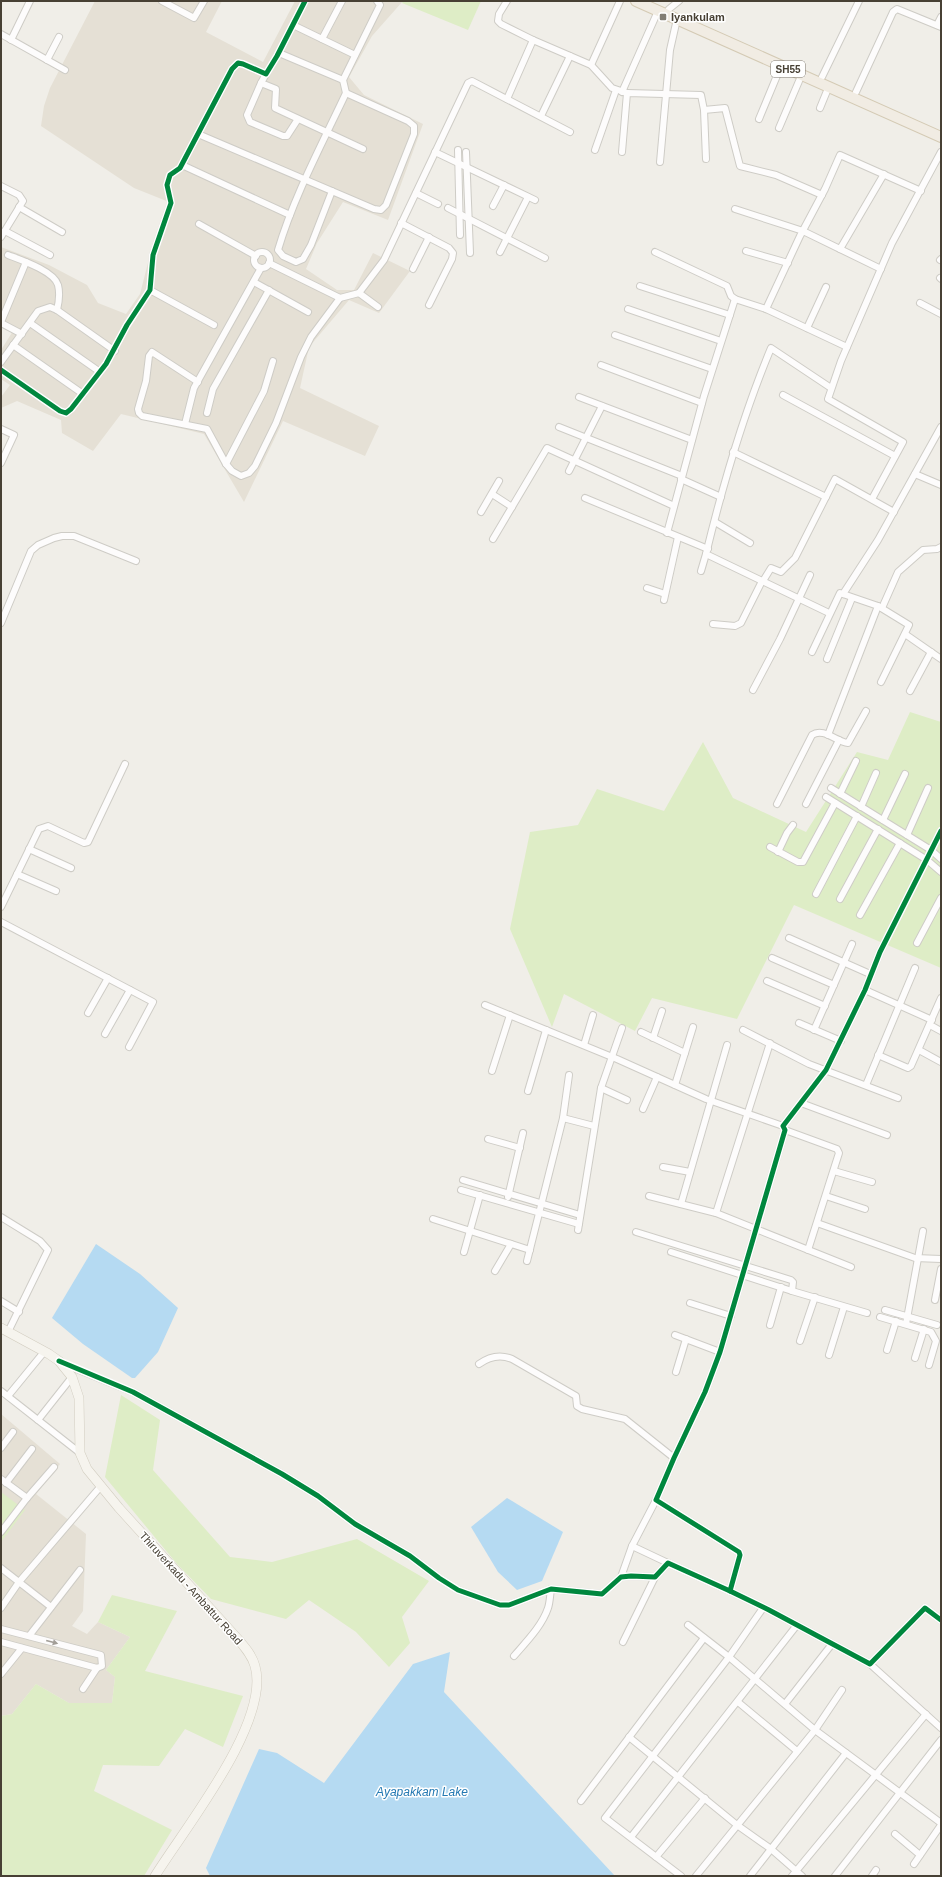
<svg xmlns="http://www.w3.org/2000/svg" width="942" height="1877" viewBox="0 0 942 1877" font-family="Arial,sans-serif">
<style>
.residential{fill:#e5e0d5}
.green{fill:#deedc6}
.water{fill:#b5daf2}
.lines{fill:none;stroke-linecap:round;stroke-linejoin:round}
.street-casing{stroke:#ceccc6;stroke-width:8}
.secondary-casing{stroke:#d2cdc0;stroke-width:10}
.primary-casing{stroke:#d4cab4;stroke-width:12}
.street{stroke:#fdfcfc;stroke-width:6}
.secondary{stroke:#f6f4ee;stroke-width:9}
.primary{stroke:#f1ece3;stroke-width:10}
.cycleway-casing{stroke:#fff;stroke-width:8}
.cycleway{stroke:#00873e;stroke-width:5}
.oneway{fill:#a29e98}
.poi-dot{fill:#827d73;stroke:#fff;stroke-width:1.5}
.labels{text-anchor:middle;dominant-baseline:central;stroke-width:3;stroke-linejoin:round;paint-order:stroke}
.shield{fill:#fff;stroke:#7e7971;stroke-width:1}
.shield-label{font-size:10px;font-weight:bold;fill:#474034}
.poi-label{font-size:11px;font-weight:bold;fill:#474034;stroke:#fff;text-anchor:start}
.street-label{font-size:11px;fill:#474034;stroke:#fff}
.water-label{font-size:12px;font-style:italic;fill:#2479b3;stroke:#fff}
</style>
<rect width="100%" height="100%" fill="#f0eee8"/>
<g class="residential">
<polygon points="95,1 222,1 206,32 263,62 295,1 403,1 372,36 349,77 364,95 423,124 388,220 343,202 317,243 306,269 337,290 354,290 373,253 410,271 379,313 349,300 309,347 300,388 379,426 365,456 283,421 244,502 204,434 121,414 93,451 62,433 61,420 17,401 1,408 1,397 10,385 1,379 1,350 13,331 1,325 1,247 49,265 87,285 98,303 126,314 140,294 150,255 169,202 134,188 41,126 44,106 50,88"/>
<polygon points="1,1414 60,1464 36,1494 86,1534 83,1611 72,1626 87,1634 98,1622 130,1637 106,1670 115,1677 112,1703 69,1703 36,1684 12,1714 1,1716"/>
</g>
<g class="green">
<polygon points="403,1 481,1 468,30 402,3"/>
<polygon points="910,712 941,722 941,968 794,905 737,1019 652,998 635,1031 564,994 552,1027 510,929 530,832 578,825 597,789 664,811 703,742 733,798 806,832 857,752 888,760"/>
<polygon points="121,1395 160,1420 153,1470 230,1557 272,1562 357,1539 429,1581 402,1617 410,1643 389,1667 356,1632 309,1600 286,1619 211,1599 177,1564 105,1477"/>
<polygon points="1,1492 25,1510 1,1542"/>
<polygon points="112,1595 177,1611 145,1671 243,1696 223,1747 185,1729 159,1766 103,1765 94,1791 172,1830 144,1876 1,1876 1,1716 12,1714 36,1684 69,1703 112,1703 115,1677 106,1670 130,1637 98,1622"/>
</g>
<g class="water">
<polygon points="96,1244 140,1274 178,1308 158,1352 135,1378 132,1378 83,1344 52,1318"/>
<polygon points="507,1498 563,1532 542,1581 517,1590 498,1572 471,1527"/>
<polygon points="450,1652 444,1692 615,1876 210,1876 206,1868 259,1749 277,1753 324,1783 413,1664"/>
</g>
<g class="lines">
<g class="street-casing">
<g id="street">
<polyline points="162,1 194,18 204,1"/>
<polyline points="507,1 499,14 498,21 501,24 533,40 507,99"/>
<polyline points="665,14 669,9 679,1"/>
<polyline points="293,25 355,55"/>
<polyline points="937,25 941,17"/>
<polyline points="1,34 65,70"/>
<polyline points="322,39 342,1"/>
<polyline points="11,40 30,1"/>
<polyline points="533,40 591,65 612,88 627,93"/>
<polyline points="279,53 343,80"/>
<polyline points="47,60 59,37"/>
<polyline points="591,65 620,1"/>
<polyline points="266,74 261,83 276,89 275,108 363,149"/>
<polyline points="822,77 859,1"/>
<polyline points="261,83 247,115 250,122 283,136 287,136 298,119"/>
<polyline points="622,92 658,11"/>
<polyline points="856,92 893,12 897,9 941,27"/>
<polyline points="820,108 829,86"/>
<polyline points="704,110 706,159"/>
<polyline points="541,116 570,56"/>
<polyline points="759,119 781,66"/>
<polyline points="779,128 802,74"/>
<polyline points="198,134 374,209 381,210 386,205 414,134 414,126 408,121 346,93"/>
<polyline points="458,150 460,235"/>
<polyline points="595,150 616,90"/>
<polyline points="435,152 535,200"/>
<polyline points="466,152 470,253"/>
<polyline points="622,152 627,93 701,95 704,110 725,108 740,166 776,175 822,195"/>
<polyline points="660,162 670,50 677,19"/>
<polyline points="182,165 290,215"/>
<polyline points="1,186 19,195 23,201 1,237"/>
<path d="M332,191L311,245L303,259L296,262L283,256L278,250C294,196 322,144 346,93L343,80L380,5L377,1"/>
<polyline points="416,193 438,204"/>
<polyline points="493,206 504,185"/>
<polyline points="19,207 62,232"/>
<polyline points="448,208 545,258"/>
<polyline points="735,209 803,231 881,269"/>
<polyline points="401,223 449,248 453,253 452,259 429,305"/>
<polyline points="199,224 256,256"/>
<polyline points="5,231 50,255"/>
<polyline points="840,249 884,174"/>
<polyline points="746,251 788,263"/>
<polyline points="500,252 528,197"/>
<polyline points="655,252 727,286 731,296 735,299"/>
<circle cx="262" cy="260" r="8"/>
<path d="M8,255C21,260 54,271 58,285C60,293 59,302 57,310"/>
<polyline points="940,260 941,259"/>
<polyline points="269,263 340,298 359,293 384,260 468,83 472,81 570,132"/>
<polyline points="413,269 429,237"/>
<polyline points="940,278 941,279"/>
<polyline points="254,282 308,312"/>
<polyline points="640,286 730,315"/>
<polyline points="150,290 214,325"/>
<polyline points="359,293 378,307"/>
<polyline points="920,303 941,314"/>
<polyline points="628,309 721,341"/>
<polyline points="766,309 800,236 825,189 840,155 921,191"/>
<polyline points="1,322 26,262"/>
<polyline points="1,323 22,334"/>
<polyline points="30,323 100,372"/>
<polyline points="807,328 826,287"/>
<polyline points="615,335 712,369"/>
<polyline points="13,345 83,394"/>
<polyline points="1,362 38,311 50,307 57,310 115,351"/>
<polyline points="601,365 702,403"/>
<polyline points="1,370 60,411 66,413 71,409 106,364 127,325 150,290 153,255 171,203 167,185 170,175 180,168 232,69 238,63 243,64 266,74 277,56 305,1"/>
<polyline points="198,382 152,352 149,356 146,381 138,409 139,413 142,416 207,429 226,464 232,471 241,476 249,473 255,466 276,423 301,357 311,337 340,298"/>
<polyline points="783,395 895,456"/>
<polyline points="579,397 692,440"/>
<polyline points="207,413 213,389 269,290"/>
<polyline points="185,424 194,388 261,268"/>
<polyline points="559,427 682,476"/>
<polyline points="1,429 14,435 1,463"/>
<polyline points="733,452 826,497"/>
<polyline points="226,464 264,391 273,361"/>
<polyline points="569,471 602,406"/>
<polyline points="915,474 941,485"/>
<polyline points="681,479 721,497"/>
<polyline points="492,494 512,507"/>
<polyline points="585,498 708,549"/>
<polyline points="872,499 903,442 828,399 841,361 892,243 941,152"/>
<polyline points="481,512 499,481"/>
<polyline points="715,522 750,543"/>
<polyline points="667,533 704,396 735,299 766,309 847,347"/>
<polyline points="493,539 547,448 674,506"/>
<polyline points="701,571 706,554"/>
<polyline points="763,581 771,568 781,572 795,558 835,479 894,512"/>
<polyline points="647,588 665,594"/>
<polyline points="843,594 878,540 941,427"/>
<polyline points="664,600 678,537"/>
<polyline points="882,608 898,572 923,550 937,549 941,547"/>
<path d="M829,613L706,554C723,484 743,415 771,348L831,388"/>
<polyline points="1,623 31,551 38,545 54,538 62,536 74,536 136,561"/>
<polyline points="713,624 735,626 741,623 762,581"/>
<polyline points="905,634 941,659"/>
<polyline points="812,652 840,593 878,606 909,625 881,682"/>
<polyline points="827,659 852,598"/>
<polyline points="753,690 780,639 810,575"/>
<polyline points="910,691 931,652"/>
<polyline points="828,735 878,606"/>
<polyline points="831,788 931,850 941,859"/>
<polyline points="840,794 856,761"/>
<polyline points="826,797 927,860 941,872"/>
<path d="M777,804L812,735C823,727 837,742 848,743L866,711"/>
<polyline points="806,804 839,740"/>
<polyline points="861,807 876,773"/>
<polyline points="883,820 905,774"/>
<polyline points="941,831 880,952 865,990 826,1070 783,1126 785,1130 720,1352 705,1392 674,1458 656,1500 739,1552 740,1555 730,1591 769,1610 870,1664 925,1608 941,1620"/>
<polyline points="907,835 928,788"/>
<polyline points="770,847 798,862 803,862 835,803"/>
<polyline points="29,849 71,868"/>
<polyline points="778,852 787,833 793,825"/>
<polyline points="17,874 56,891"/>
<polyline points="816,894 857,816"/>
<polyline points="840,899 878,829"/>
<polyline points="1,907 39,829 48,826 84,843 88,842 125,764"/>
<polyline points="860,915 900,843"/>
<polyline points="1,922 153,1002 129,1047"/>
<polyline points="789,938 870,974"/>
<polyline points="917,943 941,898"/>
<polyline points="772,958 834,985"/>
<polyline points="767,981 825,1006"/>
<polyline points="865,990 932,1020"/>
<polyline points="485,1005 617,1059 706,1099 783,1126"/>
<polyline points="88,1013 108,978"/>
<polyline points="799,1023 841,1041"/>
<polyline points="930,1025 941,1031"/>
<polyline points="743,1030 809,1064 898,1098"/>
<polyline points="814,1030 852,944"/>
<polyline points="641,1032 685,1053"/>
<polyline points="105,1034 130,990"/>
<polyline points="653,1038 662,1011"/>
<polyline points="584,1045 593,1015"/>
<polyline points="919,1050 941,1062"/>
<polyline points="878,1055 908,1068 911,1066 941,998"/>
<polyline points="492,1071 510,1015"/>
<polyline points="675,1085 693,1027"/>
<polyline points="866,1085 915,968"/>
<polyline points="601,1088 627,1100"/>
<polyline points="528,1091 546,1030"/>
<polyline points="801,1103 887,1135"/>
<polyline points="643,1109 657,1077"/>
<polyline points="563,1118 594,1126"/>
<polyline points="785,1130 837,1149 839,1153 808,1250"/>
<polyline points="488,1139 520,1148"/>
<polyline points="663,1167 690,1172"/>
<polyline points="834,1171 872,1182"/>
<polyline points="463,1180 580,1215"/>
<polyline points="461,1190 579,1224"/>
<polyline points="649,1196 716,1213 851,1267"/>
<polyline points="826,1196 865,1209"/>
<polyline points="508,1197 523,1133"/>
<polyline points="681,1204 727,1045"/>
<polyline points="716,1213 770,1043"/>
<polyline points="1,1217 40,1241 48,1250 8,1332"/>
<polyline points="433,1219 530,1250"/>
<polyline points="817,1223 915,1258 941,1259"/>
<polyline points="578,1230 601,1088 622,1028"/>
<polyline points="636,1232 791,1280 793,1282 792,1291"/>
<polyline points="464,1252 480,1195"/>
<polyline points="671,1252 792,1291 867,1313"/>
<polyline points="527,1261 563,1118 569,1075"/>
<polyline points="495,1271 511,1244"/>
<polyline points="935,1300 941,1269"/>
<polyline points="1,1301 19,1312"/>
<polyline points="690,1303 731,1316"/>
<polyline points="885,1310 937,1325"/>
<polyline points="880,1317 931,1332 936,1341 929,1365"/>
<polyline points="906,1324 923,1231"/>
<polyline points="770,1325 781,1287"/>
<polyline points="675,1335 720,1352"/>
<polyline points="800,1341 815,1297"/>
<polyline points="887,1350 896,1321"/>
<polyline points="829,1355 844,1307"/>
<polyline points="915,1358 924,1329"/>
<polyline points="62,1363 133,1392 282,1474 318,1496 355,1524 410,1556 439,1578 458,1590 500,1605 509,1605 551,1589 602,1594 621,1577 631,1576 655,1577 668,1563 730,1591"/>
<path d="M479,1364C490,1356 500,1354 512,1359L576,1396L577,1406L582,1409L625,1419L674,1458"/>
<polyline points="676,1372 686,1339"/>
<polyline points="1,1391 80,1453"/>
<polyline points="8,1396 44,1352"/>
<polyline points="38,1420 72,1377"/>
<polyline points="1,1448 13,1432"/>
<polyline points="1,1479 27,1498 1,1532"/>
<polyline points="6,1483 32,1449"/>
<polyline points="27,1498 54,1467"/>
<polyline points="656,1500 632,1546 668,1563"/>
<polyline points="1,1568 51,1607"/>
<polyline points="621,1577 632,1546"/>
<polyline points="1,1608 19,1582 101,1486"/>
<polyline points="688,1625 729,1657 815,1730 941,1823"/>
<polyline points="1,1629 101,1655 102,1666 97,1668 1,1642"/>
<polyline points="29,1636 80,1570"/>
<polyline points="623,1642 655,1577"/>
<path d="M514,1656C526,1642 542,1626 548,1608C550,1602 550,1595 551,1589"/>
<polyline points="870,1664 941,1728"/>
<polyline points="1,1674 22,1648"/>
<polyline points="83,1689 97,1668"/>
<polyline points="738,1702 797,1751"/>
<polyline points="785,1704 832,1644"/>
<polyline points="629,1737 737,1825 771,1849 802,1876"/>
<polyline points="581,1801 704,1638"/>
<polyline points="895,1834 920,1855"/>
<polyline points="631,1837 797,1625"/>
<polyline points="656,1857 705,1798"/>
<polyline points="914,1864 941,1825"/>
<polyline points="681,1876 605,1818 729,1657 763,1608"/>
<polyline points="696,1876 815,1730 842,1690"/>
<polyline points="750,1876 846,1753"/>
<polyline points="792,1876 926,1714"/>
<polyline points="835,1876 941,1740"/>
<polyline points="872,1876 876,1870"/>
</g>
</g>
<g class="secondary-casing">
<path id="secondary" d="M1,1328L49,1354L59,1361L72,1377L79,1398L80,1453L87,1469L119,1508L237,1638C244,1646 252,1655 255,1666C271,1722 184,1829 155,1876"/>
</g>
<g class="primary-casing">
<polyline id="primary" points="636,1 941,137"/>
</g>
<use href="#street" class="street"/>
<use href="#secondary" class="secondary"/>
<use href="#primary" class="primary"/>
<g class="cycleway-casing">
<g id="cycleway">
<polyline points="1,370 60,411 66,413 71,409 106,364 127,325 150,290 153,255 171,203 167,185 170,175 180,168 232,69 238,63 243,64 266,74 277,56 305,1"/>
<polyline points="941,831 880,952 865,990 826,1070 783,1126 785,1130 720,1352 705,1392 674,1458 656,1500 739,1552 740,1555 730,1591 769,1610 870,1664 925,1608 941,1620"/>
<polyline points="59,1361 133,1392 282,1474 318,1496 355,1524 410,1556 439,1578 458,1590 500,1605 509,1605 551,1589 602,1594 621,1577 631,1576 655,1577 668,1563 730,1591"/>
</g>
</g>
<use href="#cycleway" class="cycleway"/>
</g>
<defs><path id="oneway-solid" d="M-6-.8H1V-3.2L6.5 0L1 3.2V.8H-6Z"/></defs>
<use class="oneway" href="#oneway-solid" transform="translate(52 1642) rotate(15)"/>
<rect class="poi-dot" x="659" y="13" width="8" height="8" rx="2"/>
<g class="labels">
<rect class="shield" x="771" y="61" width="34" height="16" rx="3"/>
<g class="shield-label">
<text x="788" y="69">SH55</text>
</g>
<g class="poi-label">
<text x="671" y="17">Iyankulam</text>
</g>
<g class="street-label">
<text transform="translate(191 1588) rotate(48)">Thiruverkadu - Ambattur Road</text>
</g>
<g class="water-label">
<text x="422" y="1792">Ayapakkam Lake</text>
</g>
</g>
<rect width="942" height="1877" fill="none" stroke="#474034" stroke-width="4"/>
</svg>
